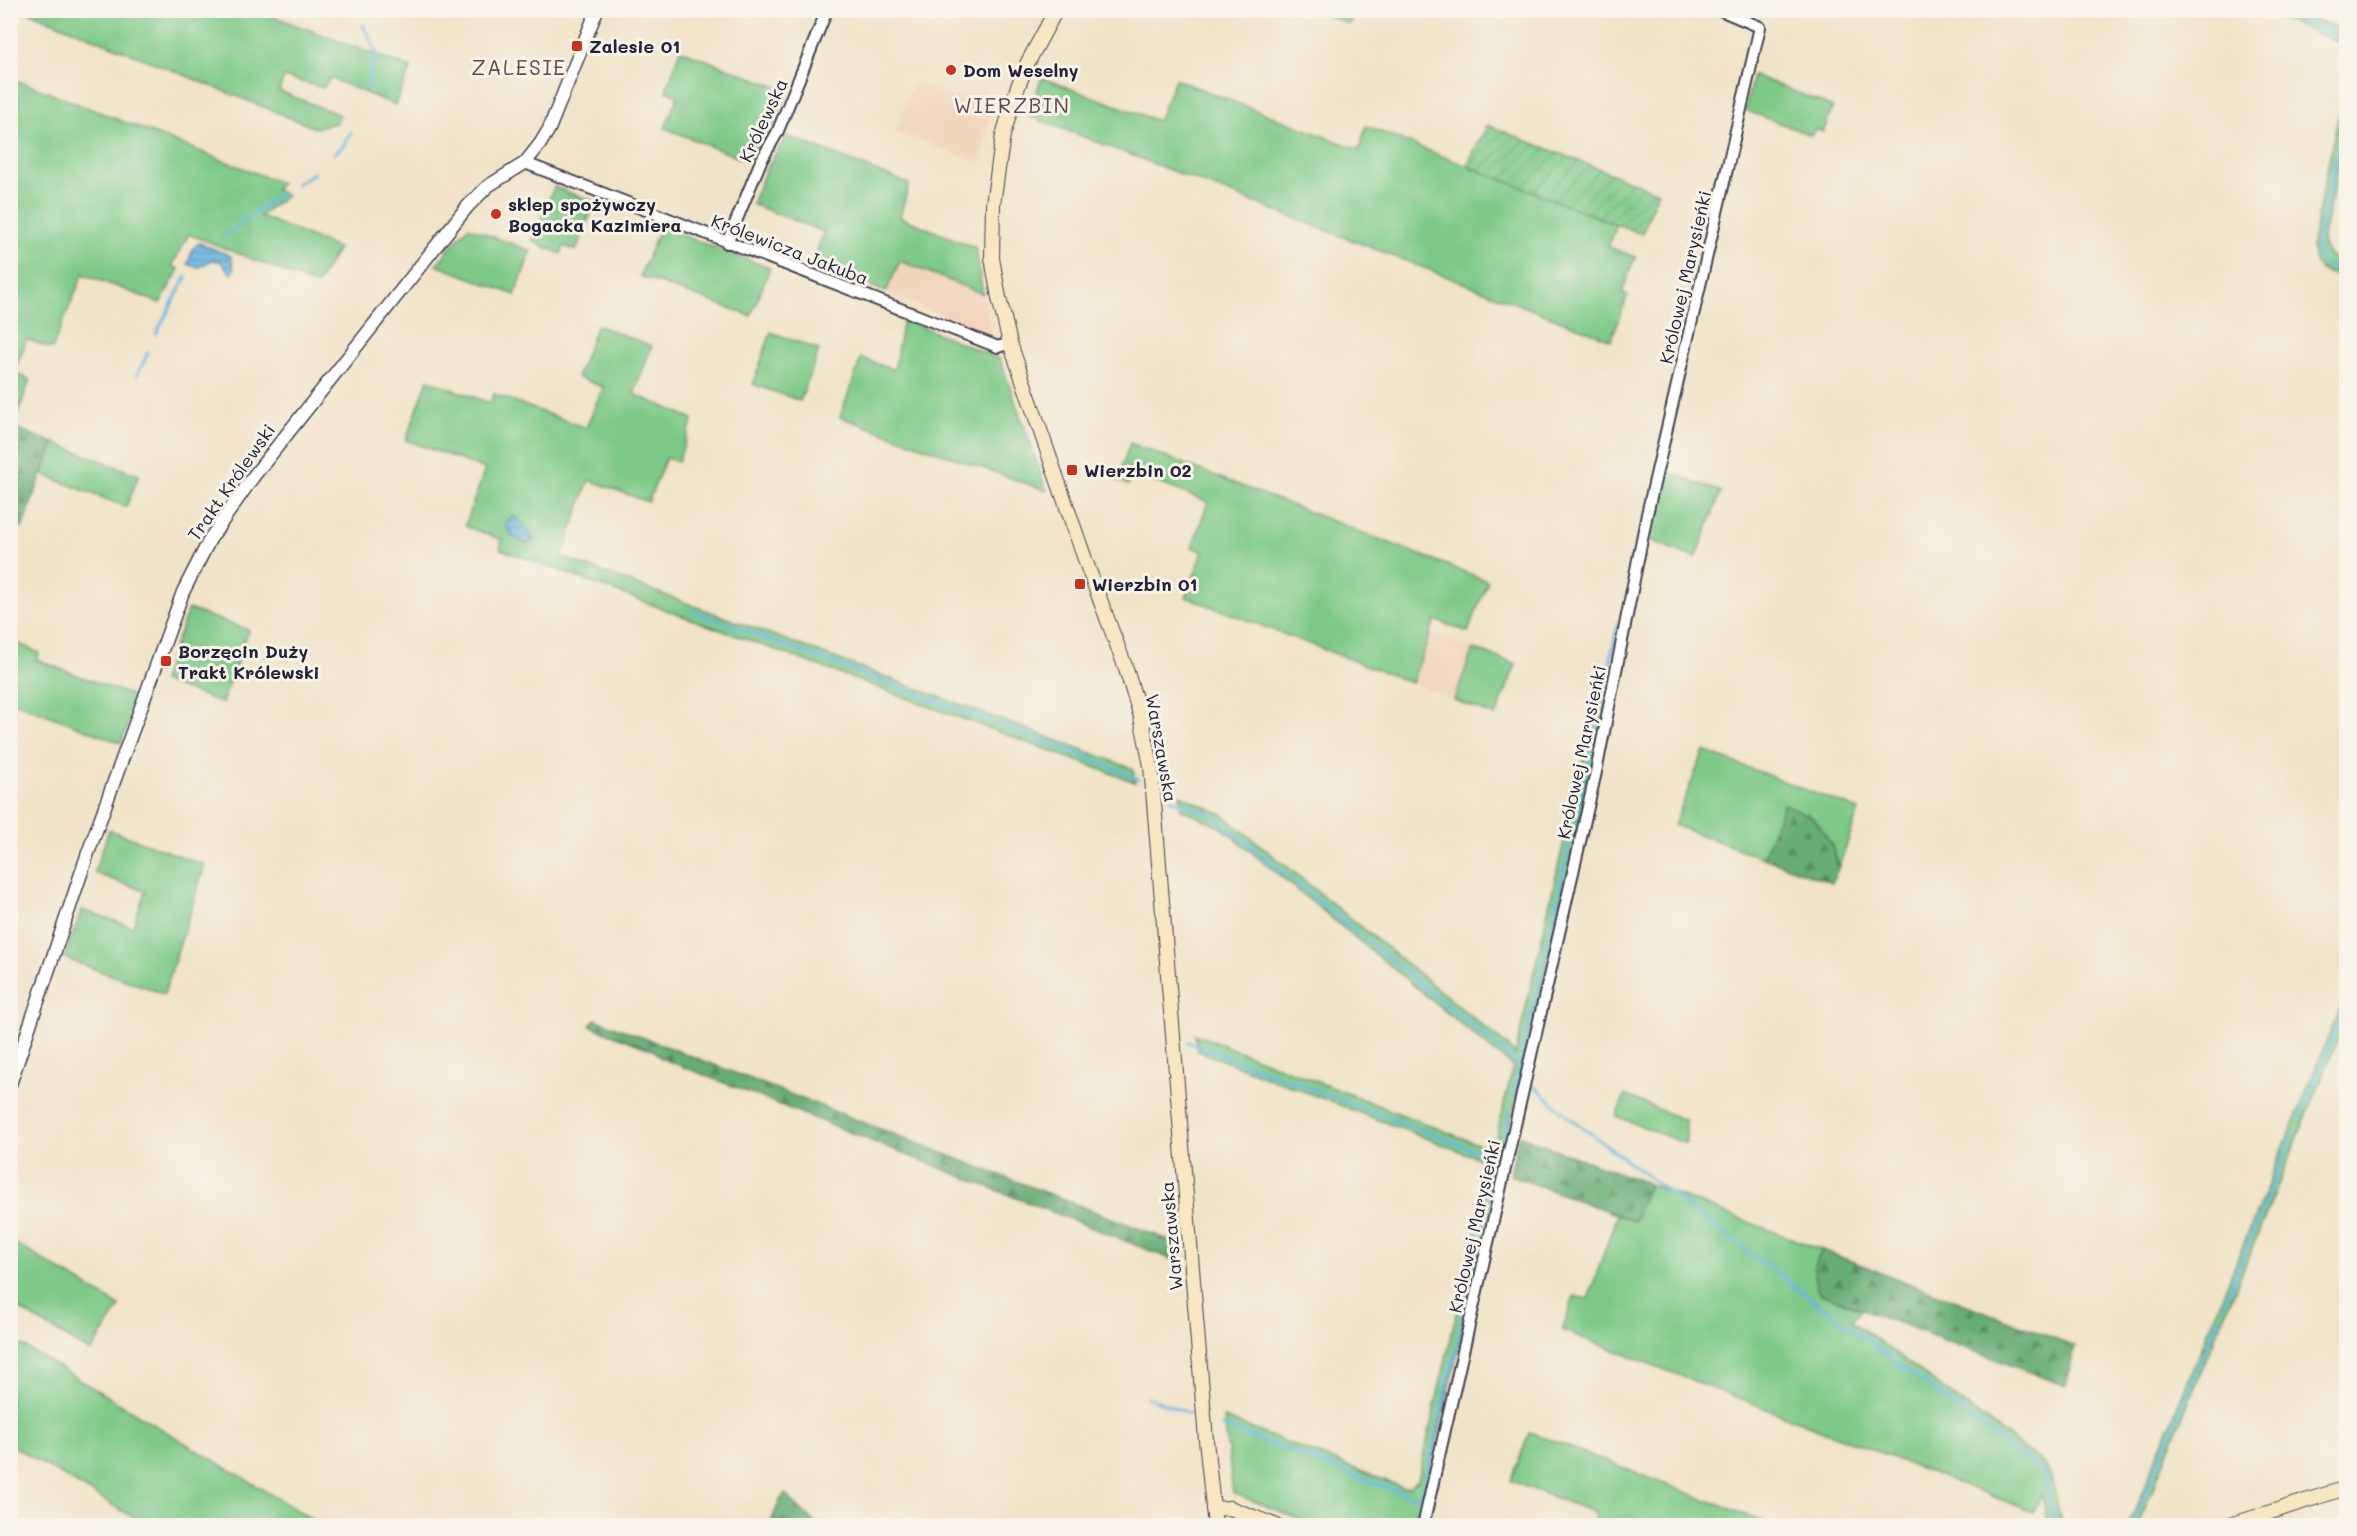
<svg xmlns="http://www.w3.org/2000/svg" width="2357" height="1536" viewBox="0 0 2357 1536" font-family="Mali,sans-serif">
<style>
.built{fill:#f2d5bd}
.green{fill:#7dc988;stroke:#507662;stroke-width:1.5}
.forest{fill:url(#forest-firs);stroke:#446858;stroke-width:1.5}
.garden{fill:url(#garden-furrows);stroke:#507662;stroke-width:1.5}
.water{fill:url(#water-rules);stroke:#466c8f;stroke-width:1.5}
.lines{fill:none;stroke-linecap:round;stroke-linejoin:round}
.stream{stroke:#6bb6e3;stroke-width:3}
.minor-casing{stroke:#413f50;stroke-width:14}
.tertiary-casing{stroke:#413f50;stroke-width:15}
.secondary-casing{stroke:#413f50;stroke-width:16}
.minor{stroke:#fff;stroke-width:10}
.tertiary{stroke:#fff;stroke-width:12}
.secondary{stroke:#f9e7c3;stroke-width:14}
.poi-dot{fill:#c8321e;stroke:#f7f3e8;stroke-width:2}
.labels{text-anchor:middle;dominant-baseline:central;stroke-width:6;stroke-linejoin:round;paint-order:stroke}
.poi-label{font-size:18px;font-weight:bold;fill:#22223b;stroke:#f7f3e8;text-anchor:start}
.street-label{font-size:18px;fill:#22223b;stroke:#f7f3e8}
.quarter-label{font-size:21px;letter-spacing:1.5px;fill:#63484f;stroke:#f7f3e8}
</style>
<defs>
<pattern id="forest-firs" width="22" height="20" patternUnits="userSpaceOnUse" patternTransform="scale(1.5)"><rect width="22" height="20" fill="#66ad74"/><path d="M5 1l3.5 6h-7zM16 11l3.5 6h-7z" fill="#548c60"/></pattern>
<pattern id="garden-furrows" width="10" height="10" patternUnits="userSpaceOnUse" patternTransform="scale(1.5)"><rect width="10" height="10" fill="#7dc988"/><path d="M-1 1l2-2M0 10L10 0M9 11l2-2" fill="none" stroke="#6cac76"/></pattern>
<pattern id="water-rules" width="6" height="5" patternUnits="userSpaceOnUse" patternTransform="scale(1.5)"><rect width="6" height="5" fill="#6bb6e3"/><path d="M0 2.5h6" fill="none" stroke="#5894b9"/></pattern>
</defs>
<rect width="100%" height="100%" fill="#f7f3e8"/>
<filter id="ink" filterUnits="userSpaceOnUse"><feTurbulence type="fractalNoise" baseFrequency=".0167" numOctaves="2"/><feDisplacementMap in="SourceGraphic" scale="12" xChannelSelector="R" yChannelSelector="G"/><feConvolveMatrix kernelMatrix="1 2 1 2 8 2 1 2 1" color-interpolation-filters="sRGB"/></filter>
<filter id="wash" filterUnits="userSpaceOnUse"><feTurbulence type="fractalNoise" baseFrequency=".008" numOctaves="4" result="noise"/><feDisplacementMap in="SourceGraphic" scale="24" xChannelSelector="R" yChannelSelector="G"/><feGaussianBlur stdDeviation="1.35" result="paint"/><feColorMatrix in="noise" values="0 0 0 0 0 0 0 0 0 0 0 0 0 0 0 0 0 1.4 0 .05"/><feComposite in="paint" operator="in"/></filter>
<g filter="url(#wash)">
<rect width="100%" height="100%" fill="#f1e3c7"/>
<g class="built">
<polygon points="914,82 993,112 979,162 895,131"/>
<polygon points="900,261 983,294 992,336 886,292"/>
<polygon points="1431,631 1473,649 1454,700 1412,683"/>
</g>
<g class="green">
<polygon points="26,11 259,11 411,68 395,105 330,78 323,88 284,77 279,91 340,115 336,123 315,128"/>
<polygon points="1316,11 1355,11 1350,24"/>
<polygon points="2263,11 2293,11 2346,31 2346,45"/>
<polygon points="680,50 788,91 772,132 752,163 665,128 678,96 666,91"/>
<polygon points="1753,75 1833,107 1823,132 1815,129 1811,135 1745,110"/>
<polygon points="11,78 281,183 275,190 287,195 260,216 338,248 317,285 189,234 172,266 179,269 160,303 83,274 52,349 27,339 14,373 30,380 11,432"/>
<polygon points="1042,78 1158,121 1175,79 1359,150 1366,126 1617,225 1608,247 1635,257 1622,292 1628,295 1611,340 1027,115"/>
<path d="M2346,101V132L2322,241C2326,256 2333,259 2346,264V279C2321,269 2311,273 2312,243L2338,117Z"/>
<polygon points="787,136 909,184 900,217 976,248 983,294 900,261 886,292 812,263 824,232 752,204 766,169"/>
<polygon points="554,187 595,202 576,251 564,246 561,254 532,241"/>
<polygon points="468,227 531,251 515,295 436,265"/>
<polygon points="660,227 770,268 751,316 640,276"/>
<polygon points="903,319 1000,359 1047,491 840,417 861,358 894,370"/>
<polygon points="597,325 652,346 634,394 693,419 678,462 666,458 648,502 589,480 562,557 1118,763 1133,769 1135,782 500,549 502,540 465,526 485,469 406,440 428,380 490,403 494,394 586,428 603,387 577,377"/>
<polygon points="771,332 819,350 800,401 753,384"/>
<polygon points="54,443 139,475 126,507 42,474"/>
<polygon points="1130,443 1488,581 1468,632 1435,620 1412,683 1186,597 1203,552 1192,547 1208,502 1133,473 1128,485 1117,480"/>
<polygon points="1663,470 1721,492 1696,558 1649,540"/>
<polygon points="188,609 249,630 222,703 162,681"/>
<polygon points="11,640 39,653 37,660 138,698 121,743 11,701"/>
<polygon points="1473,649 1516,664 1496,716 1454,700"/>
<polygon points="1598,692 1606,700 1599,738 1418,1525 1313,1525 1233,1493 1224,1418 1404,1488 1411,1486 1418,1480 1491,1163 1198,1051 1195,1034 1493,1150 1513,1067 1222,828 1181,809 1180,795 1223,815 1508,1046 1515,1055"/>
<polygon points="1704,751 1859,810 1839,866 1831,844 1784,804 1763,858 1674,825"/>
<polygon points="109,830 205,865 164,994 64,958 82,910 133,927 145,891 94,873"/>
<polygon points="2346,994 2346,1020 2138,1525 2126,1525 2131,1520"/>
<polygon points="1625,1095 1686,1121 1686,1144 1616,1116"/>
<polygon points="1649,1184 1822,1250 1816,1263 1819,1293 1862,1309 1852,1321 2045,1464 2052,1480 2062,1525 2048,1525 2042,1495 2033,1512 1562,1330 1574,1296 1588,1299 1617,1215 1634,1221"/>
<polygon points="11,1241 120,1306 91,1352 11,1304"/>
<polygon points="10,1339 33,1352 322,1525 146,1525 11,1445 12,1436 10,1435"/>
<polygon points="1529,1433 1553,1441 1772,1525 1592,1525 1596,1513 1511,1481"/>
</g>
<g class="forest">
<polygon points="13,427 54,443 22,528 11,524 10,432"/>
<polygon points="1784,804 1811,816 1820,826 1831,844 1839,866 1832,883 1763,858"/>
<polygon points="595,1019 1174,1242 1176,1261 661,1058 655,1051 590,1026"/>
<polygon points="1519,1136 1649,1184 1634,1221 1510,1175"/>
<path d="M1822,1250L2075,1346L2066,1386L1819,1293C1811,1275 1814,1267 1822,1250Z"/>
<polygon points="785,1494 817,1525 770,1525 780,1500"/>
<polygon points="706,1518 728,1520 740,1525 698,1525"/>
</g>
<polygon class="garden" points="1487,125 1658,192 1642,234 1467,166"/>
<g class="water">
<polygon points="199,243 231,256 234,269 231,274 220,261 212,260 198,268 188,264 193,248"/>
<path d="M513,516L518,519C521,528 533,532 532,541L527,544L513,537L506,525L509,519Z"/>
</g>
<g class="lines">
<g class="stream">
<polyline points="347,10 355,13"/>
<polyline points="2275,10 2346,39"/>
<polyline points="363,25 376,51 376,57 366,89"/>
<path d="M2346,117L2316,246C2319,266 2330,267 2346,273"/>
<polyline points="334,154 343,146 351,132"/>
<polyline points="296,184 314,173"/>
<polyline points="224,236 281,194"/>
<polyline points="156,334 186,277"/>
<polyline points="137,375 148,353"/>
<polyline points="692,611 1090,758 1138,779"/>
<polyline points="1606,682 1618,622"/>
<polyline points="1170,799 1209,814 1222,823 1506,1053 1519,1068"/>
<polyline points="1188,1042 1498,1159"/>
<polyline points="1534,1086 1566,1115 2044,1473 2056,1526"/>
<polyline points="1513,1096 1602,701"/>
<polyline points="2300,1117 2346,1005"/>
<polyline points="2223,1306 2293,1133"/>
<polyline points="1147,1397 1191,1414"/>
<polyline points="1222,1426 1412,1497 1419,1497 1425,1482 1510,1112"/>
<polyline points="2132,1526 2219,1317"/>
</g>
</g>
</g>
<g filter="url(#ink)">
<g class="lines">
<g class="minor-casing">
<g id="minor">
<polyline points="525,163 998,347 1010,343"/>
<polyline points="727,243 761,161 777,133 827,10"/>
<polyline points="1423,1526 1596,772 1647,514 1760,27 1720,10"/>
</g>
</g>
<g class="tertiary-casing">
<polyline id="tertiary" points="10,1084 88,853 183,592 210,539 253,477 467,207 488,186 525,163 540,144 549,129 597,10"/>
</g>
<g class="secondary-casing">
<g id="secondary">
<polyline points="1056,10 1027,64 1017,89 1003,135 993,204 992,258 999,298 1010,343 1087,565 1125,666 1141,717 1151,766 1206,1440 1215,1526"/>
<polyline points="1213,1509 1230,1508 1277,1526"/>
<polyline points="2227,1526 2346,1488"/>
</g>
</g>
<use href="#minor" class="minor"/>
<use href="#tertiary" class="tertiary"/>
<use href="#secondary" class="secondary"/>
</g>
</g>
<g class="poi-dot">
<rect x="571" y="40" width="12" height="12" rx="3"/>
<circle cx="951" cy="70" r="6"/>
<circle cx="496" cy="214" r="6"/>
<rect x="1066" y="464" width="12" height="12" rx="3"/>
<rect x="1074" y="578" width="12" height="12" rx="3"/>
<rect x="160" y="655" width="12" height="12" rx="3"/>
</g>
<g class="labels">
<g class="poi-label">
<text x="589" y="46">Zalesie 01</text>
<text x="963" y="70">Dom Weselny</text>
<text x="508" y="204">sklep spożywczy<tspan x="508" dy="21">Bogacka Kazimiera</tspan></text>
<text x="1084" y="470">Wierzbin 02</text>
<text x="1092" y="584">Wierzbin 01</text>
<text x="178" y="651">Borzęcin Duży<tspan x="178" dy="21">Trakt Królewski</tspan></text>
</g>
<g class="street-label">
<text transform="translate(763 120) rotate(-65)">Królewska</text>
<text transform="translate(790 249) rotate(21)">Królewicza Jakuba</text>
<text transform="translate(1685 277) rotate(-77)">Królowej Marysieńki</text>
<text transform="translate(231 482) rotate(-55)">Trakt Królewski</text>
<text transform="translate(1162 748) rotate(80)">Warszawska</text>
<text transform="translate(1581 752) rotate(-78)">Królowej Marysieńki</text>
<text transform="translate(1474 1226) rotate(-77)">Królowej Marysieńki</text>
<text transform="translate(1171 1236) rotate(-95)">Warszawska</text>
</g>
<g class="quarter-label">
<text x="519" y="66">ZALESIE</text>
<text x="1012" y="104">WIERZBIN</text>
</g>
</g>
<rect width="2357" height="1536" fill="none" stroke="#f7f3e8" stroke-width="36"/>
</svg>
